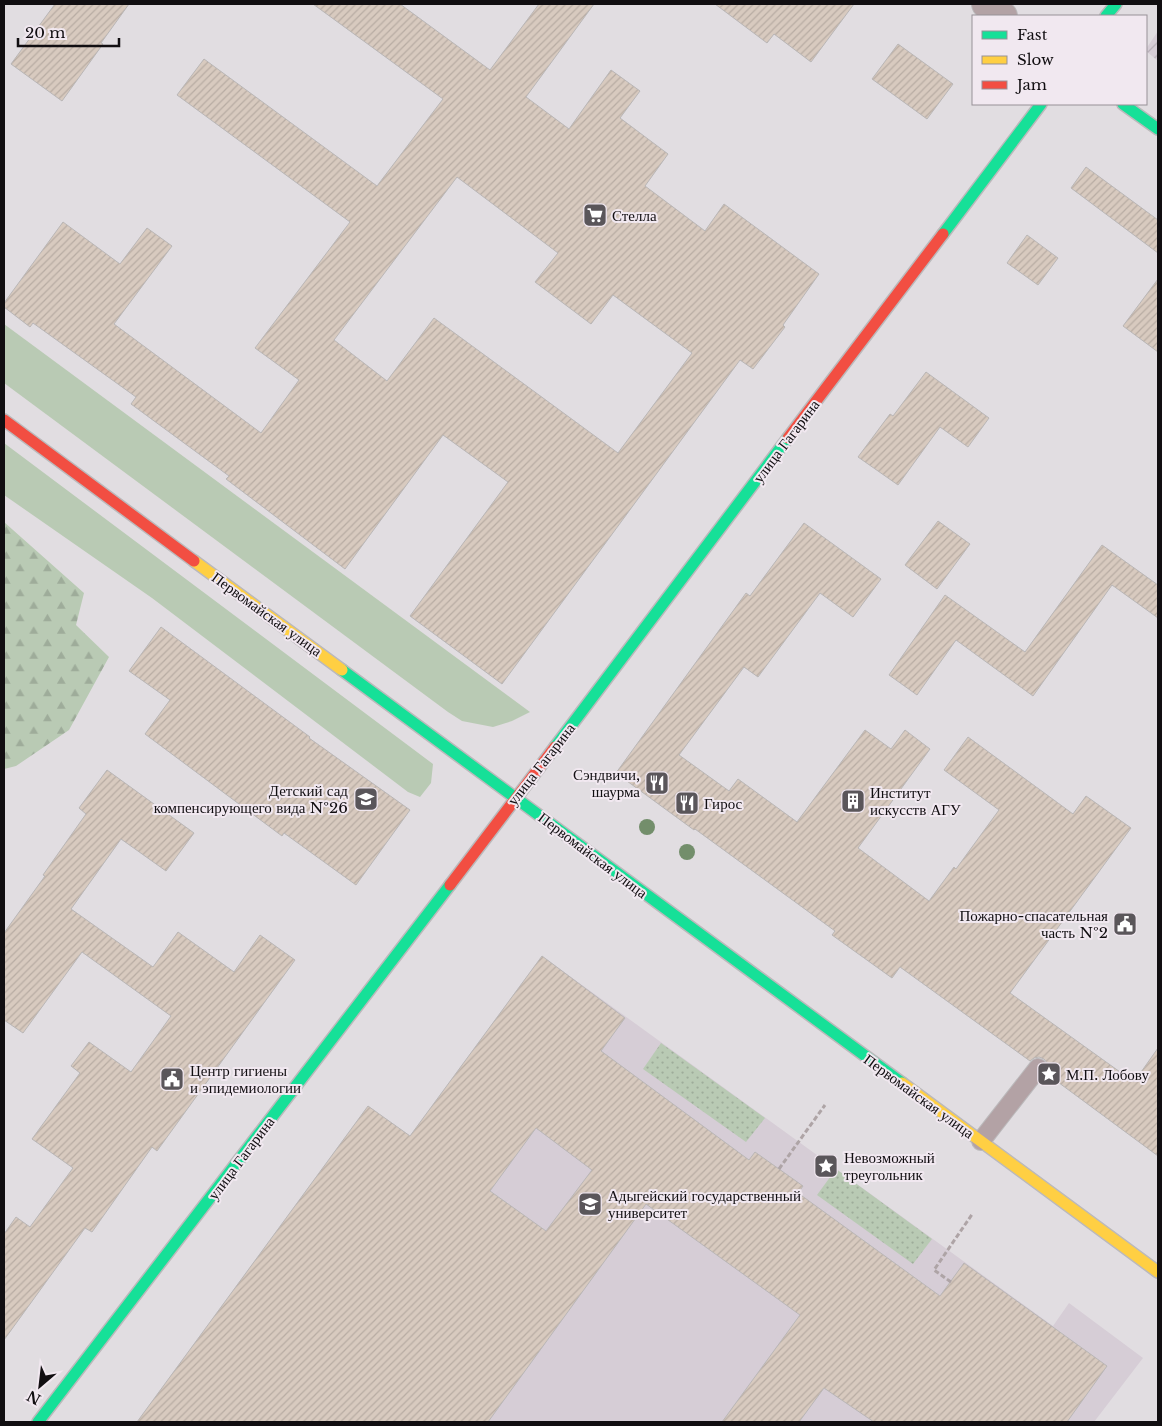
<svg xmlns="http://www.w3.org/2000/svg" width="1162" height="1426" viewBox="0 0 1162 1426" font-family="'Libre Baskerville',serif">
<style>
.industrial{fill:url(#industrial-furrows)}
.built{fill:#d6cdd6}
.grass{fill:#b9cab4}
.forest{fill:url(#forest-firs)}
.garden{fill:url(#garden-dots)}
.building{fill:url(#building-hatch);stroke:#b9b6b6;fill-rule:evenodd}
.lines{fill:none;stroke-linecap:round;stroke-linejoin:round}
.lane-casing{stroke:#bbb9bb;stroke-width:20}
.street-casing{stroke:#bbb9bb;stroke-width:30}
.fast-casing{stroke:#bbb9bb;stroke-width:14}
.slow-casing{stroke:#bbb9bb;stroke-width:14}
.jam-casing{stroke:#bbb9bb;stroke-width:14}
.path{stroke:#aea4a6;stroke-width:3;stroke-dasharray:5 2.5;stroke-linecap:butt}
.lane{stroke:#b3a2a5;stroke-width:18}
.street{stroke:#b3a2a5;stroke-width:28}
.fast{stroke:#16e098;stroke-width:11}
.slow{stroke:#ffcf43;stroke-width:11}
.jam{stroke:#f24e42;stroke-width:11}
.tree{fill:#738e6b}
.labels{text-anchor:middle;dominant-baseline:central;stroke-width:4;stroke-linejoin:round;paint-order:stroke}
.poi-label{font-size:15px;fill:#110e11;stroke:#f1e8f0;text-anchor:start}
.street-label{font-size:15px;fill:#110e11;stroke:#f1e8f0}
</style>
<defs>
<pattern id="industrial-furrows" width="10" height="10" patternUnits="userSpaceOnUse" patternTransform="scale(1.25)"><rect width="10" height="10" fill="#d6cdd6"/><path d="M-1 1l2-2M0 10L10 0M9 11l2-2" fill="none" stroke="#b7afb7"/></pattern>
<pattern id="forest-firs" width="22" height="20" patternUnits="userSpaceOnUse" patternTransform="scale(1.25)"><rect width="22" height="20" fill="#b9cab4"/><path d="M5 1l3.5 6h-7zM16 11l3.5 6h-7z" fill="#9eac9a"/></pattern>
<pattern id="garden-dots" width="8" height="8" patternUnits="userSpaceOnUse" patternTransform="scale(1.25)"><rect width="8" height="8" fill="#b9cab4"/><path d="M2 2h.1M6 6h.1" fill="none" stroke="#9eac9a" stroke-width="1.8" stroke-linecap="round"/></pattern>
<pattern id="building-hatch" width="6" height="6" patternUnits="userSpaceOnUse" patternTransform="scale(1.25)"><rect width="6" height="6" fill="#d8cabf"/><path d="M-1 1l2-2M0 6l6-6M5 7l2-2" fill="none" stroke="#b8aca3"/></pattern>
</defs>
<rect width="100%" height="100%" fill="#e1dde1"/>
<polygon class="industrial" points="1158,31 1158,61 1146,51 1146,49"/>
<polygon class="built" points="542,956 1053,1326 1069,1303 1143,1358 1094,1422 137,1422 368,1106 410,1136"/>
<g class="grass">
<polygon points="4,324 530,712 512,721 493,727 462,721 448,712 4,383"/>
<polygon points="4,443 433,764 431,783 420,797 408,792 152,598 4,495"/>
</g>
<polygon class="forest" points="4,522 84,593 76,625 109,657 69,730 16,766 4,769"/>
<g class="garden">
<polygon points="661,1043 765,1118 746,1142 643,1069"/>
<polygon points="836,1169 932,1239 913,1264 817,1195"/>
</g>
<g class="building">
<polygon points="55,4 129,4 101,43 103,44 62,101 11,64"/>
<path d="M313,4H400L490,70L539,4H594L526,97L569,129L611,70L640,91L620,118L668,154L645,186L705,231L724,204L819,274L783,325L785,327L753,369L740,360L502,684L410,616L508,482L443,435L345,569L226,479L229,476L131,404L136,397L33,323L30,327L4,307V303L63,222L120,264L147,228L172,246L114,324L261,433L299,380L255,348L350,222L177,95L204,59L377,186L443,99ZM457,177L558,253L535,282L591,324L613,295L692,353L618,453L434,318L387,381L334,340Z"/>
<polygon points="715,4 854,4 811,62 774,34 767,43"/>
<polygon points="898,44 953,84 927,119 872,79"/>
<polygon points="1086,167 1158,220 1158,253 1071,188"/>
<polygon points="1027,235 1058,258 1038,285 1007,263"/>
<polygon points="1158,279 1158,352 1123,326"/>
<polygon points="926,372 989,418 968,447 940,427 898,485 858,457 890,414 893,416"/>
<polygon points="938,521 970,544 937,589 905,565"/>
<polygon points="804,523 881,579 853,617 820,593 758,677 744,667 679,755 729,791 738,779 797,822 865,730 891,749 905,730 930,749 858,848 929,901 954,867 956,869 999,810 944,770 968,737 1073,814 1086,796 1131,828 1010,993 1134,1082 1158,1048 1158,1156 1047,1074 1049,1069 1048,1064 1044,1059 1039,1057 1034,1058 1030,1061 900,967 892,978 832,935 835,931 695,829 694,830 616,773 746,593 750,596"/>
<polygon points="1102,545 1158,585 1158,618 1112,585 1033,696 956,640 917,695 889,675 945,595 1025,652"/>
<polygon points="161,627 310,737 309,738 410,810 356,885 284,833 282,836 145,734 170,700 129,671"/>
<polygon points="107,770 194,833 166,871 121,839 71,909 153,967 178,932 234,972 260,935 295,960 157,1151 152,1147 92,1232 85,1228 4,1340 4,1234 16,1217 30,1227 73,1168 32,1139 80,1073 71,1066 89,1042 131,1072 171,1016 82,952 23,1033 4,1020 4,933 45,876 43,875 86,814 79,808"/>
<path d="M542,956L625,1018L601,1051L749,1160L755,1152L803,1186L798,1193L940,1296L964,1263L1107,1366L1067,1422H874L824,1388L799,1422H722L800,1315L646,1204L488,1422H137L368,1106L410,1136ZM536,1128L592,1170L546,1231L490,1191Z"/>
</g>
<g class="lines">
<g class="lane-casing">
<polyline id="lane" points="981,1141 1038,1068"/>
</g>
<g class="street-casing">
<polyline id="street" points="986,4 1003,16"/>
</g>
<g class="fast-casing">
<g id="fast">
<polyline points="1106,16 1116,4"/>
<polyline points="1123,104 1158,129"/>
<polyline points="943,234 1041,104"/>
<polyline points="342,670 902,1083"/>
<polyline points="555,747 788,438"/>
<polyline points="38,1422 450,885"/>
</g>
</g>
<g class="slow-casing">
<g id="slow">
<polyline points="194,561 342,670"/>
<polyline points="902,1083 1158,1272"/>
</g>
</g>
<g class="jam-casing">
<g id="jam">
<polyline points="4,420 194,561"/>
<polyline points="788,438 943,234"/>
<polyline points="450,885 555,747"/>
</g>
</g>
<g class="path">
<polyline points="779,1169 825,1105"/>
<polyline points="951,1282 934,1270 973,1213"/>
</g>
<use href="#lane" class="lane"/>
<use href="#street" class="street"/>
<use href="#fast" class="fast"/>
<use href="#slow" class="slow"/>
<use href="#jam" class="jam"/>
</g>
<g class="tree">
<circle cx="647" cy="827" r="8"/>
<circle cx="687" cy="852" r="8"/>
</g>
<defs>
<g id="supermarket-square" transform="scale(1.25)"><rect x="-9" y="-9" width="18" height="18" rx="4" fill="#5a565a" stroke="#f1e8f0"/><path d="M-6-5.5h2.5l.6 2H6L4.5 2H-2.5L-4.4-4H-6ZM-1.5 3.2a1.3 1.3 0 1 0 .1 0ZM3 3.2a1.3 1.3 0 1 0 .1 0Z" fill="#fff"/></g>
<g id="restaurant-square" transform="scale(1.25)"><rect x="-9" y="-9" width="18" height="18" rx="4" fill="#5a565a" stroke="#f1e8f0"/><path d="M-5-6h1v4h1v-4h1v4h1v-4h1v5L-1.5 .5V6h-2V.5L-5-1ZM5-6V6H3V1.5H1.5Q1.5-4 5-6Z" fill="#fff"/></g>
<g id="school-square" transform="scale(1.25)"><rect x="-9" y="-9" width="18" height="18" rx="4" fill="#5a565a" stroke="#f1e8f0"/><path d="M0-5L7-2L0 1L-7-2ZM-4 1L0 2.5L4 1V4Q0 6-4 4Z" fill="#fff"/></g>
<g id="building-square" transform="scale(1.25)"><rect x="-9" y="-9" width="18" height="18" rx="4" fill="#5a565a" stroke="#f1e8f0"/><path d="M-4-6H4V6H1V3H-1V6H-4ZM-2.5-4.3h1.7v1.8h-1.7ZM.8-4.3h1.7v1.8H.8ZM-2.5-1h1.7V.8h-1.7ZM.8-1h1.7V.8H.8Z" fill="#fff"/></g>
<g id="civic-square" transform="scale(1.25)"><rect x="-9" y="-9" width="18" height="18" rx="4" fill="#5a565a" stroke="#f1e8f0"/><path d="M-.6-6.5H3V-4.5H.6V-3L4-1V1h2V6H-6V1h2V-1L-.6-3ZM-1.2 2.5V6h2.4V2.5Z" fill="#fff"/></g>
<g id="sight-square" transform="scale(1.25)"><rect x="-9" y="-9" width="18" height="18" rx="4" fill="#5a565a" stroke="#f1e8f0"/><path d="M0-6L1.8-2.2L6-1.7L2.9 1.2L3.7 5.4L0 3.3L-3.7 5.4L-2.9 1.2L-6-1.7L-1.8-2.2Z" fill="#fff"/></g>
<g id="university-square" transform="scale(1.25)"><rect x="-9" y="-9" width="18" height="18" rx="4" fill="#5a565a" stroke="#f1e8f0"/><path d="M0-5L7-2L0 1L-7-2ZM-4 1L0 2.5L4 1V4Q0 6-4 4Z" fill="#fff"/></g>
</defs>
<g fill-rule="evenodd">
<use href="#supermarket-square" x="595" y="215"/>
<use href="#restaurant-square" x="657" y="783"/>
<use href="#school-square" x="366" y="799"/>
<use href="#building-square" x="853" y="801"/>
<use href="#restaurant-square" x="687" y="803"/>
<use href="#civic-square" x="1125" y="924"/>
<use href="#sight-square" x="1049" y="1074"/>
<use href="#civic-square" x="172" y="1079"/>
<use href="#sight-square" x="826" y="1166"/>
<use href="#university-square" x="590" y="1204"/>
</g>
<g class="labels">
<g class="poi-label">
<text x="612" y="215">Стелла</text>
<text x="640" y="774" text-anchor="end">Сэндвичи,<tspan x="640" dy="17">шаурма</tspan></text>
<text x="348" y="790" text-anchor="end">Детский сад<tspan x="348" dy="17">компенсирующего вида №26</tspan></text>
<text x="870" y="792">Институт<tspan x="870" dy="17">искусств АГУ</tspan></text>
<text x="704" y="803">Гирос</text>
<text x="1108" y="915" text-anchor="end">Пожарно-спасательная<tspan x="1108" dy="17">часть №2</tspan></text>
<text x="190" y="1070">Центр гигиены<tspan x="190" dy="17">и эпидемиологии</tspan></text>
<text x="1066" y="1074">М.П. Лобову</text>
<text x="844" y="1157">Невозможный<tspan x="844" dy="17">треугольник</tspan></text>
<text x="608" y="1195">Адыгейский государственный<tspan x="608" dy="17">университет</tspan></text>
</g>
<g class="street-label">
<text transform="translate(786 441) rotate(-53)">улица Гагарина</text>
<text transform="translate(267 614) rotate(36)">Первомайская улица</text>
<text transform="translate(541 764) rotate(-52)">улица Гагарина</text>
<text transform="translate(593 855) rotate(37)">Первомайская улица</text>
<text transform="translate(919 1096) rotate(36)">Первомайская улица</text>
<text transform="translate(241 1158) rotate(-53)">улица Гагарина</text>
</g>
</g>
<rect width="1162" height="1426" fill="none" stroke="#110e11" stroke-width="10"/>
<rect x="972" y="15" width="175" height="90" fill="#f1e8f0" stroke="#979197"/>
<rect x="982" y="31" width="25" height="8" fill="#16e098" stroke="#979197"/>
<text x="1017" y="40" font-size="15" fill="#110e11">Fast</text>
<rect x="982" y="56" width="25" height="8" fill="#ffcf43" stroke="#979197"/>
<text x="1017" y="65" font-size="15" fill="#110e11">Slow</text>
<rect x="982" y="81" width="25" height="8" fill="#f24e42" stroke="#979197"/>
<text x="1017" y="90" font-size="15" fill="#110e11">Jam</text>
<g transform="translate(40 1386) rotate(208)" stroke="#f1e8f0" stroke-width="4" paint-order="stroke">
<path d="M0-4L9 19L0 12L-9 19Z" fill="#110e11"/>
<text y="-8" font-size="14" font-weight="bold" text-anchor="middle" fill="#110e11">N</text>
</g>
<path d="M18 38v8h101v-8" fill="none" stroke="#110e11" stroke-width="2.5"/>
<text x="25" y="38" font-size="15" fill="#110e11" stroke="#f1e8f0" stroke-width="4" paint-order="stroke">20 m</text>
</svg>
